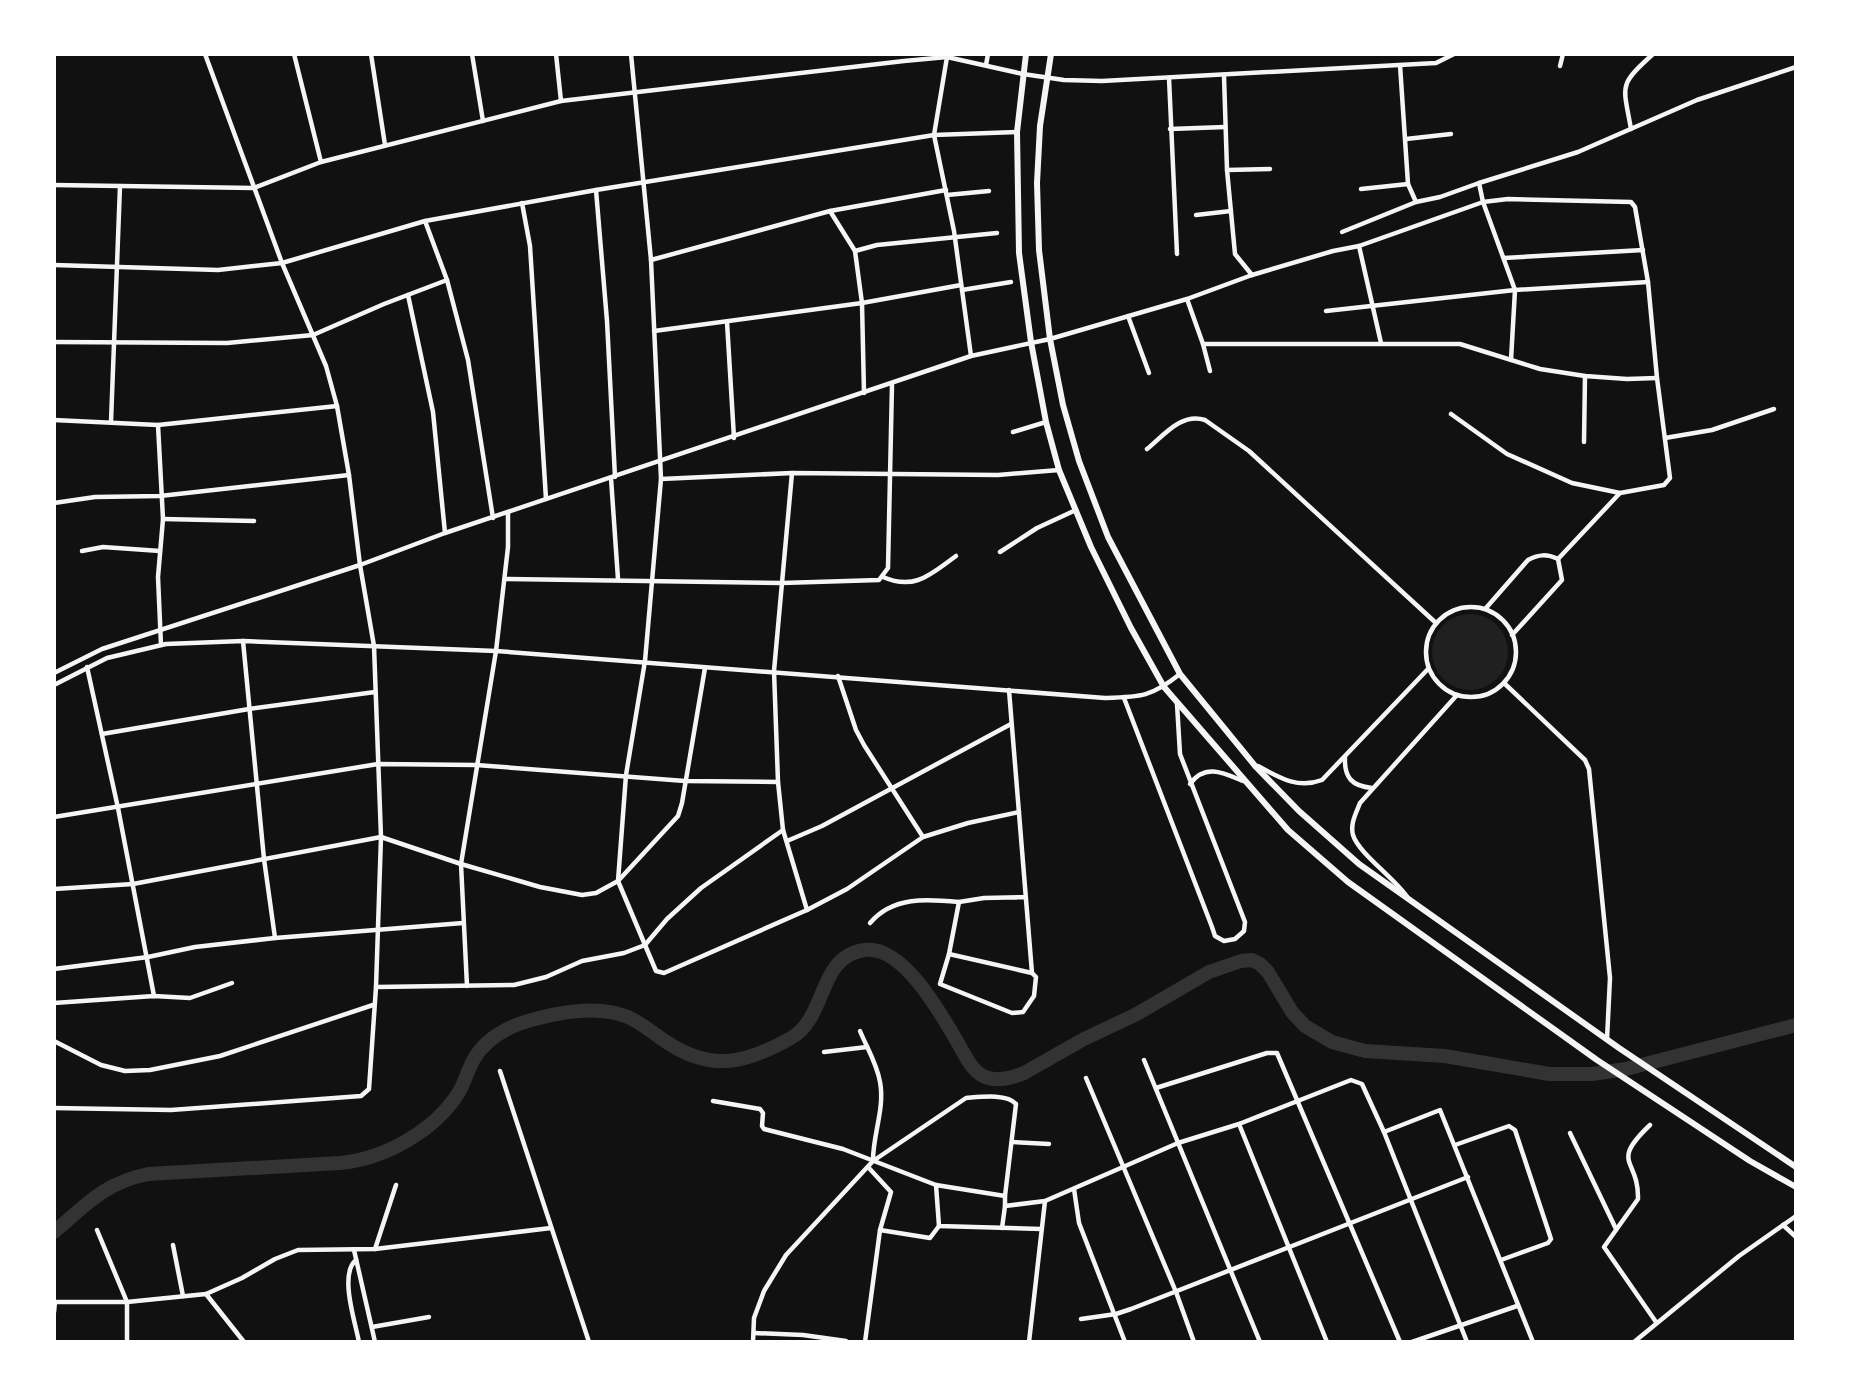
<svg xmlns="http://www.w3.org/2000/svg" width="1850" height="1396" viewBox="0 0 1850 1396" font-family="Montserrat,sans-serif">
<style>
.green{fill:#202020}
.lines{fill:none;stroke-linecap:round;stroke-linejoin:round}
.river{stroke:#333;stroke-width:14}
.minor{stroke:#f5f5f5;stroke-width:4.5}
.secondary{stroke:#f5f5f5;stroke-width:6}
</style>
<rect width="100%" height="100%" fill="#111"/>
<circle class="green" cx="1470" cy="652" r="38"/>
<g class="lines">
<path class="river" d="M54,1232C86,1205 104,1183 148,1174L340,1163C384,1159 435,1131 459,1092C465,1082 468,1069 474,1059C488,1035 513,1024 539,1018C566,1011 601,1006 628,1017C643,1024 654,1034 668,1043C712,1072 747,1063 791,1038C828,1017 817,956 865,950C903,945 941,1014 958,1043C964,1053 971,1070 983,1076C995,1082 1012,1078 1024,1073L1084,1039L1135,1015L1209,972L1241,961L1252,960L1260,964L1268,972L1292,1012L1305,1026L1332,1042L1365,1051L1445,1056L1549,1074H1592L1626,1069L1796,1025"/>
<g class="minor">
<polyline points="294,54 321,162"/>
<polyline points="371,54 385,145"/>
<polyline points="472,54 483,121"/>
<polyline points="556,54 561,101"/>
<polyline points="631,54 651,260 661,479 645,661 626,775 618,881 656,971 664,973 807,910 847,889 923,837 968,823 1019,812"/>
<polyline points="947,57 934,135 954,231 971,356"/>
<polyline points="986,65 988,54"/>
<polyline points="1400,65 1408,184 1416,202 1440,197 1479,183"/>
<polyline points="1560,66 1563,54"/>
<polyline points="1224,76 1227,170 1235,254 1252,275"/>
<polyline points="1169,78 1177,254"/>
<polyline points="1170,129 1225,127"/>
<path d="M1631,129C1623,84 1618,86 1653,54"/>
<polyline points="1406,139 1451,134"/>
<polyline points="1227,170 1270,169"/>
<polyline points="54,185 254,188 321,162 561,101 904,61 947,57 1023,74 1064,80 1102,81 1436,63 1454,54"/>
<polyline points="1361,189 1408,184"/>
<polyline points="596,190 607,321 615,477"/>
<polyline points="947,195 989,191"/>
<polyline points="522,203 530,246 546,499"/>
<polyline points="830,211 855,251 862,303 864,393"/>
<polyline points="1196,215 1231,211"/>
<polyline points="425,221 447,280 468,360 493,518"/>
<polyline points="1342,232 1416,202"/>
<polyline points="1359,246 1381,343"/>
<polyline points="855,251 877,245 997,233"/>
<polyline points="1504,258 1643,250"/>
<polyline points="651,260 830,211 946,190"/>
<polyline points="54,265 218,270 282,263 425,221 596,190 934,135 1017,132"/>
<polyline points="962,290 1011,282"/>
<polyline points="408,295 433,412 445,533"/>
<polyline points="1187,299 1203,344 1460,344 1540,369 1585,376 1627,379 1657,378"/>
<polyline points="1326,311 1515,290 1648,282"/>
<polyline points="1128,316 1149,373"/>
<polyline points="727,322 734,438"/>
<polyline points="654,331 862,303 961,285"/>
<polyline points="54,342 227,343 313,335 384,304 447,280"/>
<polyline points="1203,344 1210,371"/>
<polyline points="1511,360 1515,290 1483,202 1479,183 1578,152 1697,100 1796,67"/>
<polyline points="54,420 158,425 337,406"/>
<polyline points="111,422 120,186"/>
<polyline points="158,425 163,519 158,577 161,645"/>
<polyline points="1013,432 1046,422"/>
<polyline points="1665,438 1712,430 1774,409"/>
<polyline points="1584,442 1585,376"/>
<path d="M1147,449C1164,435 1182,412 1205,420L1249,451L1436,623"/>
<polyline points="792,473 774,671 778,782 783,830 807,910"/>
<polyline points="611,478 618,579"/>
<polyline points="661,479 792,473 998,475 1059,470"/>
<polyline points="54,503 95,497 160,496 349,475"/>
<polyline points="163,519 254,521"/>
<polyline points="82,551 103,547 160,551"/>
<polyline points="1000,552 1037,528 1076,510"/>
<polyline points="1558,559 1619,494"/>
<path d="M883,577C915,591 931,574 956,556"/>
<polyline points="505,579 782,583 879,580 888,568 892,385"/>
<circle cx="1471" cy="652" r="45"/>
<path d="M1486,608L1528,560C1539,554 1547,554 1558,559L1562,580L1512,635"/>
<polyline points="243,641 264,859 275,938"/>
<polyline points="87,667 118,808 154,996"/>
<polyline points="54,673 102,649 360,565 445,533 971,356 1050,339 1187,299 1252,275 1333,251 1359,246 1483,202 1508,199 1631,202 1635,207 1648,282 1657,378 1670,478 1664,485 1620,493 1572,483 1507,454 1451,414"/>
<polyline points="838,676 856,730 864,745 923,837"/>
<polyline points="1504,683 1585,760 1589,769 1610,978 1607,1039"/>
<path d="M54,685L107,658L166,644L243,641L496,651L1105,698C1141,697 1151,697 1180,674"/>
<polyline points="1009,690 1032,973 1036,977 1034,996 1023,1012 1012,1013 940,984 949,954 959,902 984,898 1025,897"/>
<polyline points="1124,698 1212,927 1215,936 1224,941 1235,939 1244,931 1245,922 1180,754 1177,704"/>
<polyline points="102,734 249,709 375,692"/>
<path d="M1345,757C1344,778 1352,786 1372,788"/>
<path d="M1258,766C1280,778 1298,789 1322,780L1428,669"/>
<path d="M1190,784C1205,763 1224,773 1243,781"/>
<polyline points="54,817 378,764 476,765 685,781 778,782"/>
<polyline points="787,841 822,826 1011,724"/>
<polyline points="54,889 133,884 381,837 461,864 540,887 582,895 596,893 618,881 678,816 682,803 705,668"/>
<path d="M1408,898C1395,878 1359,854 1353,835C1350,824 1356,813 1360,803L1457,695"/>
<path d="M870,923C893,896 927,899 959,902"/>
<polyline points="949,954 1032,973"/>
<polyline points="54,969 148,957 195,947 275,938 463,923"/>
<polyline points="467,986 461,864 496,651 508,547 508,513"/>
<polyline points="376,987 514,985 546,977 582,961 624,953 645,945 667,919 701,888 783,830"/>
<polyline points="54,1003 154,996 190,998 232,983"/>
<path d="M860,1031C867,1048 877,1064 880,1082C885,1108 873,1134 873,1160"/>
<polyline points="54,1041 101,1065 125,1071 150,1070 220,1056 373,1005"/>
<polyline points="824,1052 867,1047"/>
<polyline points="1144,1060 1260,1342"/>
<polyline points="500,1071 589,1342"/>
<polyline points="1086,1078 1176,1292 1194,1342"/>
<polyline points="1156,1088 1267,1053 1277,1053 1400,1342"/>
<polyline points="713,1101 760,1109 763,1113 762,1126 764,1129 843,1149 936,1185 1005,1196 1005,1206 1045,1201 1178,1143 1239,1124 1351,1080 1362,1084 1384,1132 1467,1342"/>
<polyline points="54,1108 171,1110 361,1096 369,1089 376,987 381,837 374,646 360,565 349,475 337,406 326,366 282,263 205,54"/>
<polyline points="1239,1124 1327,1342"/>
<path d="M1650,1125C1609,1164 1639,1158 1638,1199L1604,1247L1656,1322"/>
<polyline points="1384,1132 1440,1110 1533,1342"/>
<polyline points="1570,1133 1616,1229"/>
<polyline points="1012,1142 1049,1144"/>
<polyline points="1455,1145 1509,1126 1515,1130 1551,1239 1548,1243 1501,1260"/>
<polyline points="936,1185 939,1226 1041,1229"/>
<polyline points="1074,1189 1079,1223 1125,1342"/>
<polyline points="1783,1225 1796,1237"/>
<polyline points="1002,1228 1005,1206"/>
<polyline points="97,1230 127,1302 127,1342"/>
<polyline points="880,1230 930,1238 939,1226"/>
<polyline points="173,1245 183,1296"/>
<polyline points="375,1249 551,1228"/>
<polyline points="354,1250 375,1342"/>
<path d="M356,1260C339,1274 355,1321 359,1342"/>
<polyline points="206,1294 242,1278 275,1259 298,1250 375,1249 396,1185"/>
<polyline points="54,1302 127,1302 206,1294 244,1342"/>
<polyline points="54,1312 55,1302"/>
<polyline points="1081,1319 1116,1314 1131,1309 1468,1177"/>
<polyline points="372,1327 429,1317"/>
<polyline points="754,1333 803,1335 846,1341"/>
<path d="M753,1342L754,1318L764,1291L786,1255L873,1161L966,1098C979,1097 1007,1093 1016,1104L1005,1196"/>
<polyline points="865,1342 880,1230 891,1192 868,1167"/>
<polyline points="1029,1342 1045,1201"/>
<polyline points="1412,1342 1517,1306"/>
<polyline points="1634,1342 1739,1256 1796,1216"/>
</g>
<g class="secondary">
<polyline points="1026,54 1017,132 1019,253 1031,342 1046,422 1059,470 1091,547 1131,628 1164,687 1288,830 1348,882 1597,1060 1750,1161 1796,1187"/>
<polyline points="1051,54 1040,126 1037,183 1039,250 1050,339 1063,405 1079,461 1108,537 1180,674 1256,767 1299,811 1359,864 1619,1048 1796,1167"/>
</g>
</g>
<rect width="1850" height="1396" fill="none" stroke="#ffffff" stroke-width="112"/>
</svg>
